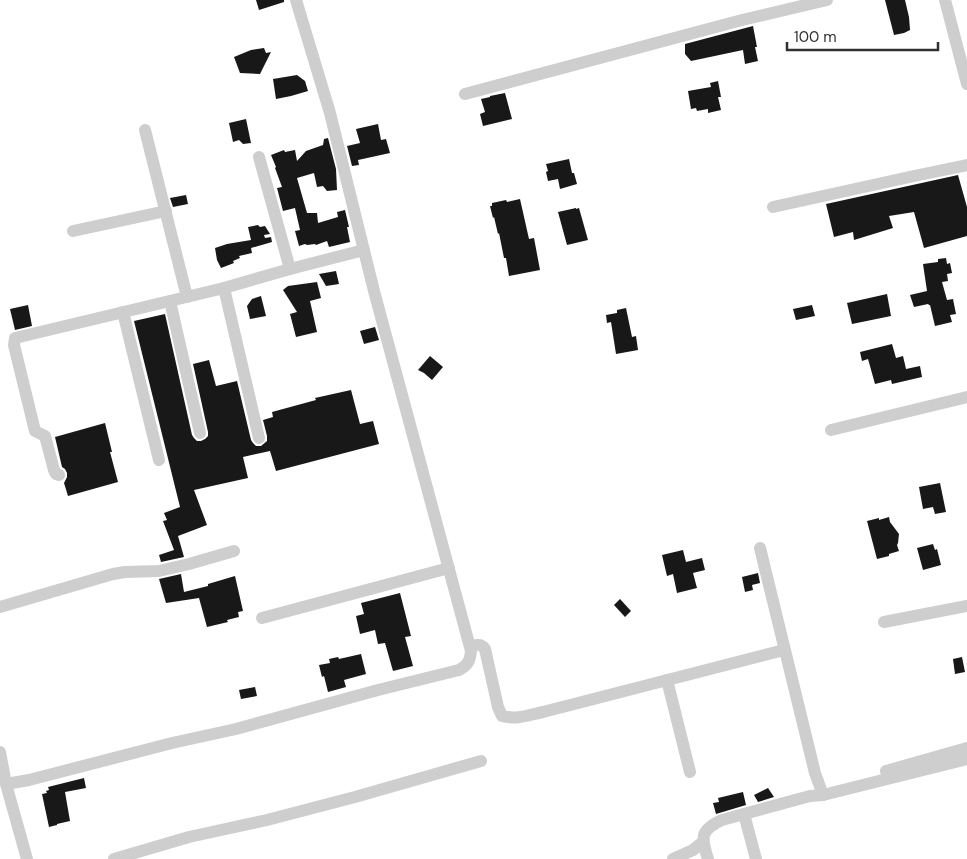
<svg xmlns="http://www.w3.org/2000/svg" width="967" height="859" viewBox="0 0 967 859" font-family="'DM Sans',sans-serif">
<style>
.building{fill:#181818}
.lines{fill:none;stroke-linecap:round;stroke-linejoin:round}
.minor{stroke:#cecece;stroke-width:12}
</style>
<rect width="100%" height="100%" fill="#fff"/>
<g class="building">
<polygon points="256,0 284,0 284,2 259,10"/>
<polygon points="885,0 905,0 909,17 910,30 904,33 894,35"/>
<polygon points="753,26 757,47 755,47 758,61 745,64 743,50 691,61 685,54 685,44"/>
<polygon points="264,48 266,53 271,52 260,74 240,73 234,57 251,50"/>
<polygon points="297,75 305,81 308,91 291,96 276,99 273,79"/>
<polygon points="718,81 721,97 718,97 721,110 708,113 708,109 697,111 696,108 691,109 688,91 711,87 710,83"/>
<polygon points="505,93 512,119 483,126 480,114 485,112 481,99 490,97 490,96"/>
<polygon points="246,119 251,143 243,144 239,140 233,142 229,123"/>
<polygon points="378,124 381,140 386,139 390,153 358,160 359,165 352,166 347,146 360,143 356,129"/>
<polygon points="328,138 336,169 337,190 327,191 323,186 317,187 314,173 297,178 307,213 317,213 318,223 338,217 337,212 345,210 349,227 347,227 350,242 329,247 327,241 316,245 315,244 307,245 305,244 299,246 295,231 300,230 295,208 283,211 277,188 282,187 275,168 276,167 271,155 284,150 285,152 295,150 297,161 306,151 323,145 324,139"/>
<polygon points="569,159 572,173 574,173 577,184 560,189 558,179 548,181 546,172 548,171 546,164"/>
<polygon points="958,175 967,207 967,236 924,248 914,212 889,216 893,228 854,240 853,232 834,237 826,204"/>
<polygon points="186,195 188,204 173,207 170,198"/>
<polygon points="520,199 529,239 534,238 540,270 509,276 506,258 504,258 499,233 498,234 494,217 493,218 490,206 492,206 492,203 506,200 507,202"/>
<polygon points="576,208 576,209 579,208 588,240 567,245 558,212"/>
<polygon points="258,225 260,227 265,226 270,234 264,235 265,238 271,237 272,242 251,248 252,253 239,256 240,258 233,261 234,263 221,268 217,260 215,248 227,244 251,240 248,227"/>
<polygon points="946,258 947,264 950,263 952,273 947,274 948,281 942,282 947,300 953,299 956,314 950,315 952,322 935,326 930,305 929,305 928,304 914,307 910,295 927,291 923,264 938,262 938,259"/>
<polygon points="336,271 339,284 326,286 319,274"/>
<polygon points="317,282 321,298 310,301 317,332 296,337 290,314 297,312 283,290 288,286"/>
<polygon points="887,294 891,316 852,324 847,303"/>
<polygon points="261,296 266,316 250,319 247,306 252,299"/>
<polygon points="28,305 32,326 15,330 10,309"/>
<polygon points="812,305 815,316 796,320 793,309"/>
<polygon points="626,308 632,337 636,336 638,350 616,354 611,322 607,323 606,315 617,313 617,310"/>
<polygon points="165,314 192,435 194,438 197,441 201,441 205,439 208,436 208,432 193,364 209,360 216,386 237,381 251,440 253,443 256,446 261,446 267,441 267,436 263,420 273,417 272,412 316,400 315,398 351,390 360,424 373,421 379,444 276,471 270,451 243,457 248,478 194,490 207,525 178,536 184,557 161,562 159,555 174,550 163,521 167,520 164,513 180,507 134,321"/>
<polygon points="375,327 379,340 364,344 360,331"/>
<polygon points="892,344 896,358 903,356 906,369 920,366 922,377 892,384 891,380 875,384 868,359 862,361 860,352"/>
<polygon points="430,356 443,367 432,380 424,373 418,370"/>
<polygon points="105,423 112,452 110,452 118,482 68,496 64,483 67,477 67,473 65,469 62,467 55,437"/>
<polygon points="940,483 946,512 935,514 933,507 923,509 919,487"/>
<polygon points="889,517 890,522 899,534 898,543 897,545 899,551 889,554 889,556 877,559 867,521 879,518 879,520"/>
<polygon points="933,544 935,550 937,549 941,565 923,570 917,548"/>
<polygon points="683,550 686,562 702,558 705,570 693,573 697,588 677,593 673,574 667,576 662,555"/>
<polygon points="758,573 760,583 752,585 753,590 745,592 742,577"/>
<polygon points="181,574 184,592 208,586 208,584 235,576 243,611 238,612 239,617 227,620 228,622 207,627 199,598 166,603 159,579"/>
<polygon points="400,593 411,636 405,637 413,666 393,671 385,643 378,644 375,630 360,634 356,616 364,614 361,603"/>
<polygon points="620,599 631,611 625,617 614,605"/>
<polygon points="361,654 366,674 344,680 346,687 328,692 324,676 322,677 319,665 330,663 329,659 338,657 339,659"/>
<polygon points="962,657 965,672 955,674 953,659"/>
<polygon points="255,687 257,696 241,699 239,690"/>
<polygon points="84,778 86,788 65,792 70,821 57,824 57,825 49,827 42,794 47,793 46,791 49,790 48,787"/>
<polygon points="768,788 774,797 758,802 754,795"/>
<polygon points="743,792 746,805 716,814 713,803 719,802 718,798"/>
</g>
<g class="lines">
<g class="minor">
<polyline points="945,0 967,84"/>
<polyline points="465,94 742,20 827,0"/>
<polyline points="145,130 187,297"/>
<polyline points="259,157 290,269"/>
<polyline points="773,207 914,176 967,165"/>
<polyline points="73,231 166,211"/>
<polyline points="224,288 259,438"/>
<polyline points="170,301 200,433"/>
<polyline points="123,312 159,460"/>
<polyline points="831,430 967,397"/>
<polyline points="59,475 56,474 54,470 45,436 35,431 14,345 15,338 224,288 290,269 364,250"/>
<polyline points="760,548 815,773 823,795"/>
<polyline points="0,607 113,574 125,572 159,571 189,564 234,551"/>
<polyline points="262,618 449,568"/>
<polyline points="884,622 967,606"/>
<path d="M470,646C476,645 481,643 485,649L498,707L502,716C517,720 528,715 543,712L784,650"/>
<polyline points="667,680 690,772"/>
<path d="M0,752L6,784L29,780L172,743L236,729L378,690L459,670C468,665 470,661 471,651L374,291L330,113L296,0"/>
<polyline points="886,771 967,748"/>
<polyline points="6,784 27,859"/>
<polyline points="744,814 756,859"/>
<polyline points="114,859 189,837 267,820 355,797 481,761"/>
<polyline points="673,859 693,850 703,842"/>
<path d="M708,859C701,837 700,830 722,820L810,796L823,795L967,759"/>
</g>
</g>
<path d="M787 42v8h151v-8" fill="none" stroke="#313131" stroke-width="2.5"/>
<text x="794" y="42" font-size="15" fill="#313131" stroke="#ffffff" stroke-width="4" paint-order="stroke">100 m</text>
</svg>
